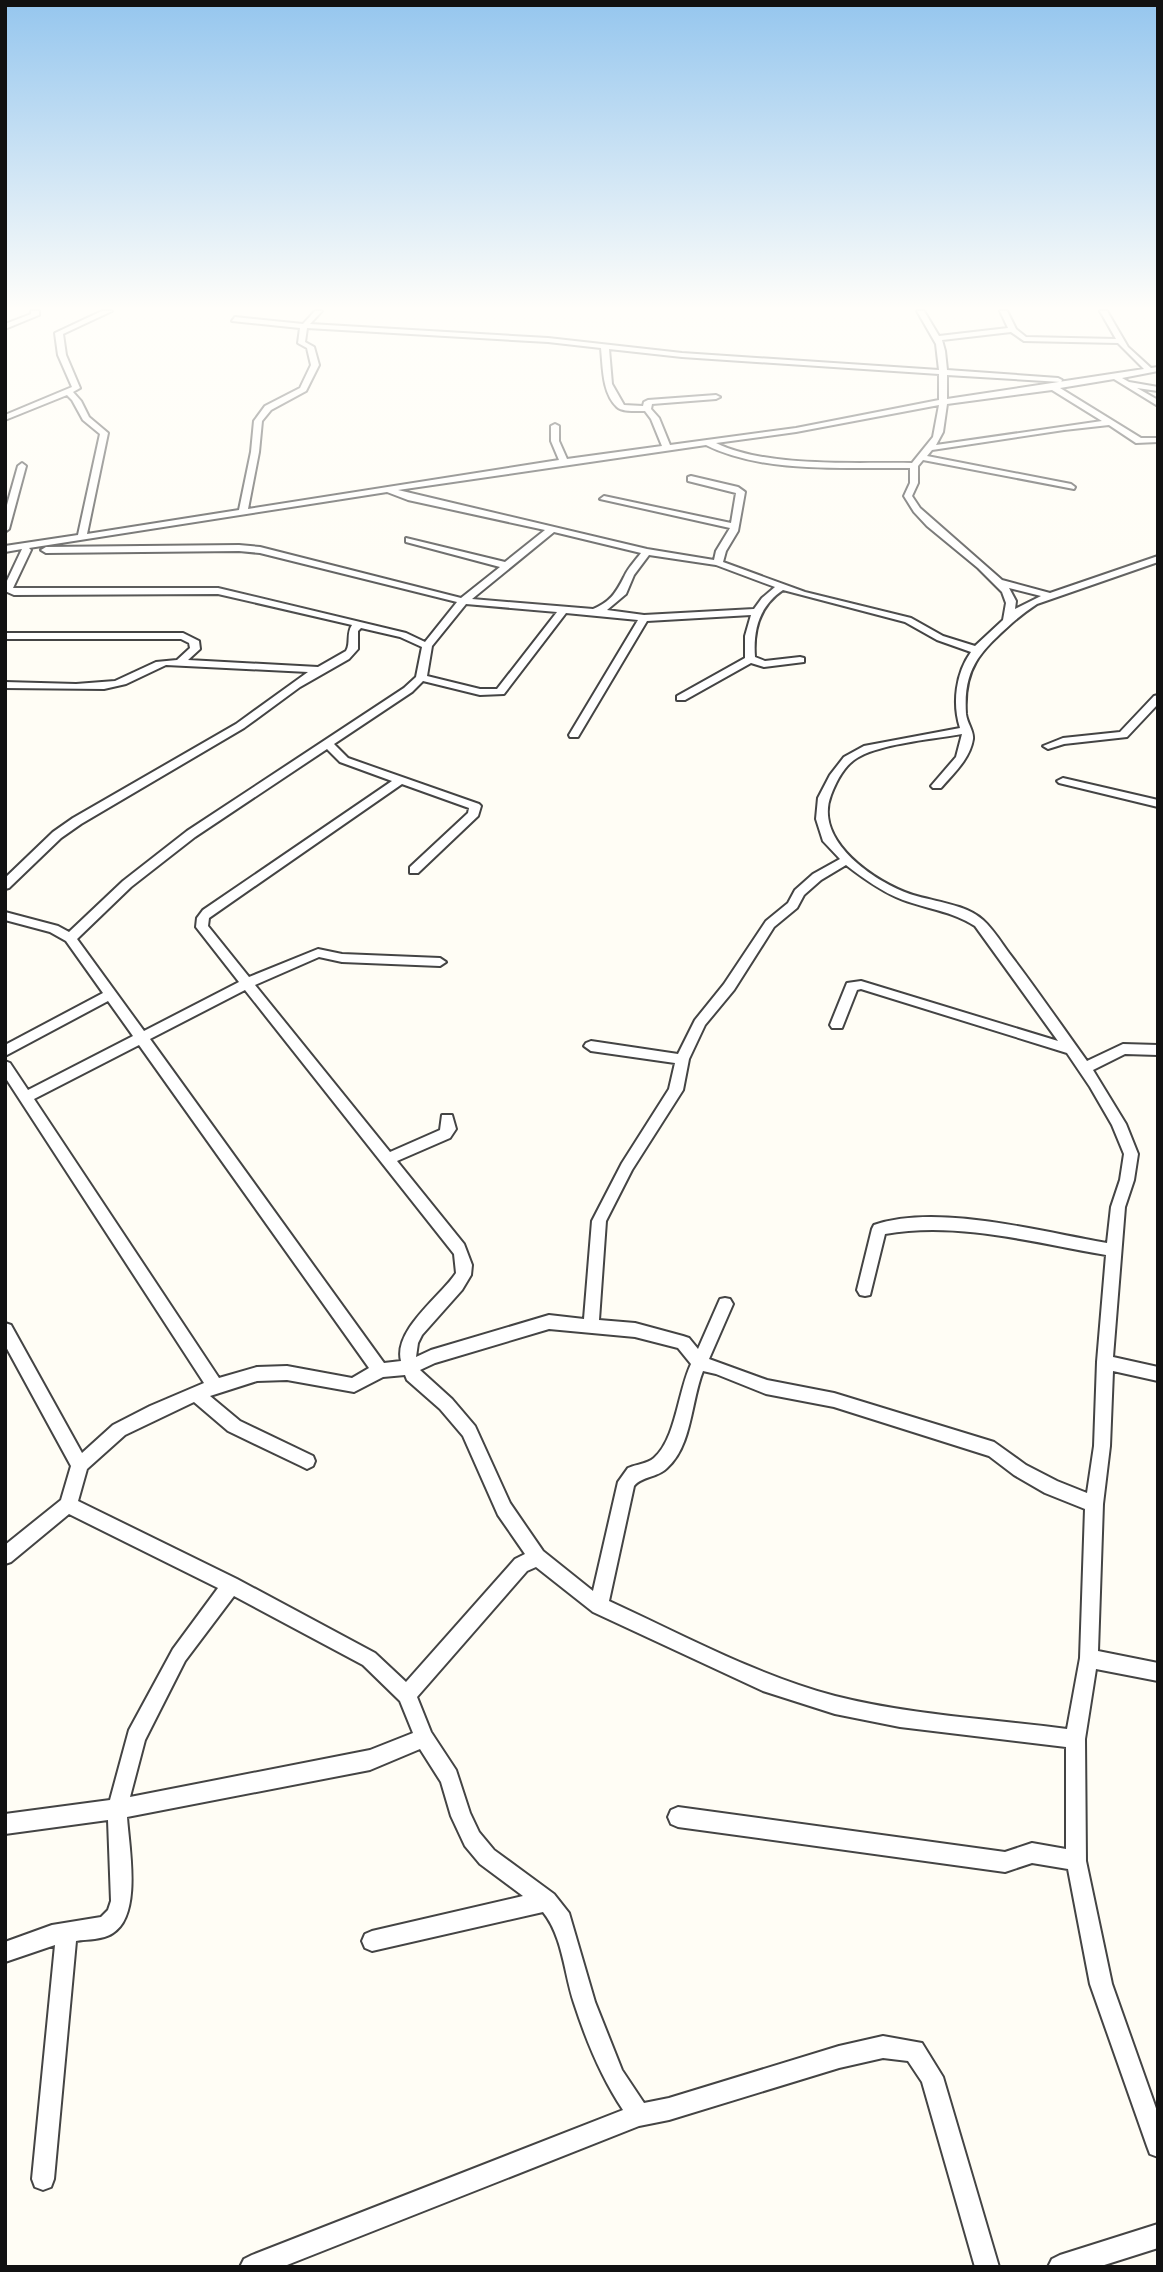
<svg xmlns="http://www.w3.org/2000/svg" width="1163" height="2272" viewBox="0 0 1163 2272" font-family="'Noto Serif',serif">
<style>
.lines{fill:none;stroke-linecap:round;stroke-linejoin:round}
.street-casing{stroke:#444;stroke-width:4}
.street{fill:#fff;fill-rule:evenodd}
</style>
<rect width="100%" height="100%" fill="#fffdf5"/>
<g class="lines">
<g class="street-casing">
<g id="street">
<polygon points="31,311 39,311 39,315 5,329 5,324 31,314"/>
<path d="M102,311H112L63,334L66,355L80,388L73,392L81,401L89,417L108,433L87,534L239,510L251,452L254,421L265,406L300,388L311,365L307,348L298,343L300,328L232,321L235,317L303,324L315,311H322L310,324L548,338L682,353L939,370L936,344L917,311H924L939,336L1008,328L1000,311H1007L1016,329L1026,337L1116,339L1100,311H1107L1128,347L1151,368L1158,367V371L1122,378L1129,382L1158,387V391L1137,388L1158,400V406L1114,379L1060,388L1141,438H1158V442L1136,443L1109,425L1064,430L932,450L927,456L1071,484L1075,487L1074,489L923,460L918,466V483L912,496L920,508L1002,580L1050,593L1158,556V562L1037,604C1028,610 1020,616 1012,623C980,652 963,668 966,714C967,723 974,731 973,739C970,759 953,774 941,788H933L931,786L956,757L962,734C934,739 875,744 854,760C843,768 836,782 831,795C813,841 876,883 913,895C936,902 965,904 983,920C993,929 1001,942 1009,953C1036,988 1061,1025 1087,1061L1123,1044L1158,1045V1055L1125,1054L1093,1070L1126,1124L1138,1154L1134,1180L1125,1207L1113,1357L1158,1367V1381L1113,1371L1110,1446L1103,1504L1098,1651L1158,1663V1681L1096,1669L1085,1739L1086,1861L1112,1984L1158,2114V2157L1150,2154L1147,2146L1090,1984L1068,1869L1032,1863L1005,1872L678,1827L671,1824L668,1817L671,1810L678,1807L1005,1852L1032,1843L1066,1849V1747L900,1727L835,1714L763,1691L593,1612L536,1567L527,1571L417,1697L431,1732L456,1770L470,1813L479,1832L494,1850L554,1894L569,1913L595,2002L622,2070L644,2103L669,2098L839,2046L883,2036L922,2043L943,2077L999,2267H975L922,2082L908,2061L883,2058L839,2068L669,2120L639,2126L282,2267H240L244,2259L252,2255L623,2110C601,2077 586,2040 574,2003C564,1973 563,1937 543,1912L372,1951L365,1948L362,1941L365,1934L372,1931L523,1896L480,1864L465,1846L451,1816L441,1782L420,1749L370,1770L127,1817C129,1847 142,1915 113,1933C103,1940 87,1939 76,1941L54,2179L51,2187L43,2190L35,2187L32,2179L55,1945L5,1962V1942L52,1925L101,1917L108,1910L111,1901L108,1820L5,1834V1814L110,1800L129,1730L173,1649L218,1588L69,1514L11,1562L5,1564V1545L61,1500L71,1466L5,1345V1323L11,1325L82,1453L113,1425L150,1406L204,1383L5,1077V1061L10,1063L28,1090L133,1036L108,1001L5,1056V1045L103,993L66,941L50,932L5,920V912L58,926L69,932L123,881L187,831L404,688L416,677L422,647L400,637L361,628L358,631V649L349,659L300,687L244,728L81,824L61,838L9,888L5,889V878L53,832L73,818L236,724L308,672L166,665L126,684L104,689L5,688V682L76,684L115,681L156,662L177,660L190,648L189,643L181,639H5V633H183L199,641L200,649L188,660L318,667L346,651C351,643 346,634 352,625L218,594L14,595L5,591V585L22,549L5,552V546L78,535L100,434L83,420L72,400L67,395L5,420V415L72,387L58,355L55,333ZM307,328L548,342L601,348C603,367 602,393 617,407C622,412 637,411 645,411L651,419L662,446L567,459L559,441V426L555,424L551,426V441L559,460L248,509L259,452L262,421L271,410L306,391L319,365L314,347L305,342ZM1011,332L1024,341L1118,343L1144,369L947,399V375L1061,382L1062,380L1058,378L947,370L945,351L942,340ZM609,349L682,357L939,374V400L796,428L670,445L659,418L651,409L652,404L716,399L720,397L716,395L648,400L644,402L643,406L624,405L612,384ZM1052,390L1102,421L936,445L943,432L947,404ZM939,405L933,437L912,463C855,462 767,468 716,443L796,432ZM706,445C764,474 846,467 910,468V483L904,496L914,512L927,526L978,568L1002,592L1006,603L1003,620L975,646L943,636L911,618L805,592L723,562L726,551L738,531L745,492L738,487L691,476L688,477V481L736,493L731,523L604,496L600,499L730,528L716,551L714,560L647,549L398,490ZM387,492L408,500L545,530L505,562L406,538V542L500,567L461,598L260,547L239,545L46,547L41,550L46,553L239,551L260,553L457,602L425,642L406,633L218,588H13L31,550L29,548ZM554,532L641,553C635,561 628,568 624,577C616,593 610,602 593,609L472,599ZM649,555L716,565L775,587L762,598L754,609L644,615L607,610L626,594L634,575ZM1009,588L1041,596L1015,609L1016,601ZM783,590L905,622L937,640L971,652C956,673 952,703 960,728L864,746L844,757L830,775L818,798L816,819L823,841L840,859L813,874L795,890L788,903L766,921L724,984L695,1020L678,1054L591,1041L586,1043L584,1046L591,1051L675,1063L669,1089L622,1163L592,1221L584,1319L549,1315L431,1350L416,1357L418,1343L422,1335L462,1290L471,1275L472,1265L464,1244L397,1161L450,1138L456,1129L452,1115H442L440,1130L390,1152L255,985L319,957L342,962L440,966L446,962L440,958L342,954L318,949L249,977L208,926L209,918L402,784L469,808L468,813L410,867V873H418L478,816L481,806L479,804L348,758L334,744L412,692L423,681L480,695L504,694L566,613L638,620L569,735L570,737H578L647,621L751,615L745,636V658L677,696V700H685L751,663L764,667L804,662V658L800,657L765,661L755,657C753,630 759,606 783,590ZM466,604L557,612L497,689H480L427,676L432,646ZM327,749L340,762L392,781L203,910L197,918L196,927L239,982L144,1031L77,939L131,887L195,837ZM846,865C864,879 882,892 903,900C927,909 952,911 975,926L1058,1041L861,981L847,983L830,1025L832,1028H842L857,990L861,989L1067,1053L1090,1087L1112,1125L1124,1154L1120,1180L1111,1207L1107,1243C1042,1232 937,1203 874,1225L872,1229L857,1290L860,1295L865,1296L870,1295L885,1234C958,1221 1035,1243 1106,1255L1097,1362L1094,1446L1087,1493L1057,1481L1026,1465L994,1442L834,1393L767,1380L709,1359L733,1304L730,1299L725,1298L720,1299L698,1349L689,1338L683,1336L635,1323L599,1320L606,1221L632,1170L683,1090L689,1059L705,1025L734,990L774,927L797,908L804,895L821,880ZM245,990L454,1254L456,1273C441,1296 393,1330 401,1361L384,1363L150,1039ZM139,1045L369,1368L352,1378L287,1366L257,1367L219,1378L34,1099ZM549,1329L635,1337L678,1348L691,1364C678,1391 676,1439 654,1458C647,1464 637,1464 628,1468L618,1482L593,1591L543,1551L510,1503L475,1426L452,1399L420,1370L435,1363ZM703,1371L716,1374L766,1394L834,1407L989,1456L1014,1475L1045,1493L1085,1509L1080,1658L1067,1729C990,1719 910,1715 835,1696C756,1675 683,1635 609,1601L634,1486C642,1476 657,1478 667,1468C692,1446 691,1401 703,1371ZM405,1375L407,1380L440,1409L463,1436L498,1515L525,1554L515,1559L406,1682L375,1653L237,1579L78,1501L87,1469L125,1435L194,1402L228,1431L301,1466L307,1469L313,1466L315,1461L313,1456L240,1421L210,1396L257,1381L287,1380L354,1392L383,1377ZM234,1596L363,1665L400,1701L413,1733L370,1750L130,1797L145,1740L185,1661Z"/>
<polygon points="22,463 26,466 9,529 5,532 5,512 18,466"/>
<polygon points="1158,695 1158,704 1127,737 1064,744 1048,749 1043,746 1063,738 1120,732 1154,696"/>
<polygon points="1063,778 1158,800 1158,807 1059,783 1057,781"/>
<polygon points="1158,2224 1158,2248 1098,2267 1048,2267 1052,2259 1060,2255"/>
</g>
</g>
<use href="#street" class="street"/>
</g>
<linearGradient id="sky" x2="0" y2="1"><stop stop-color="#95c6ee"/><stop offset="0.49" stop-color="#fffefa"/><stop offset="1" stop-color="#fffefa" stop-opacity="0"/></linearGradient>
<rect width="1163" height="629" fill="url(#sky)"/>
<rect width="1163" height="2272" fill="none" stroke="#111111" stroke-width="14"/>
</svg>
